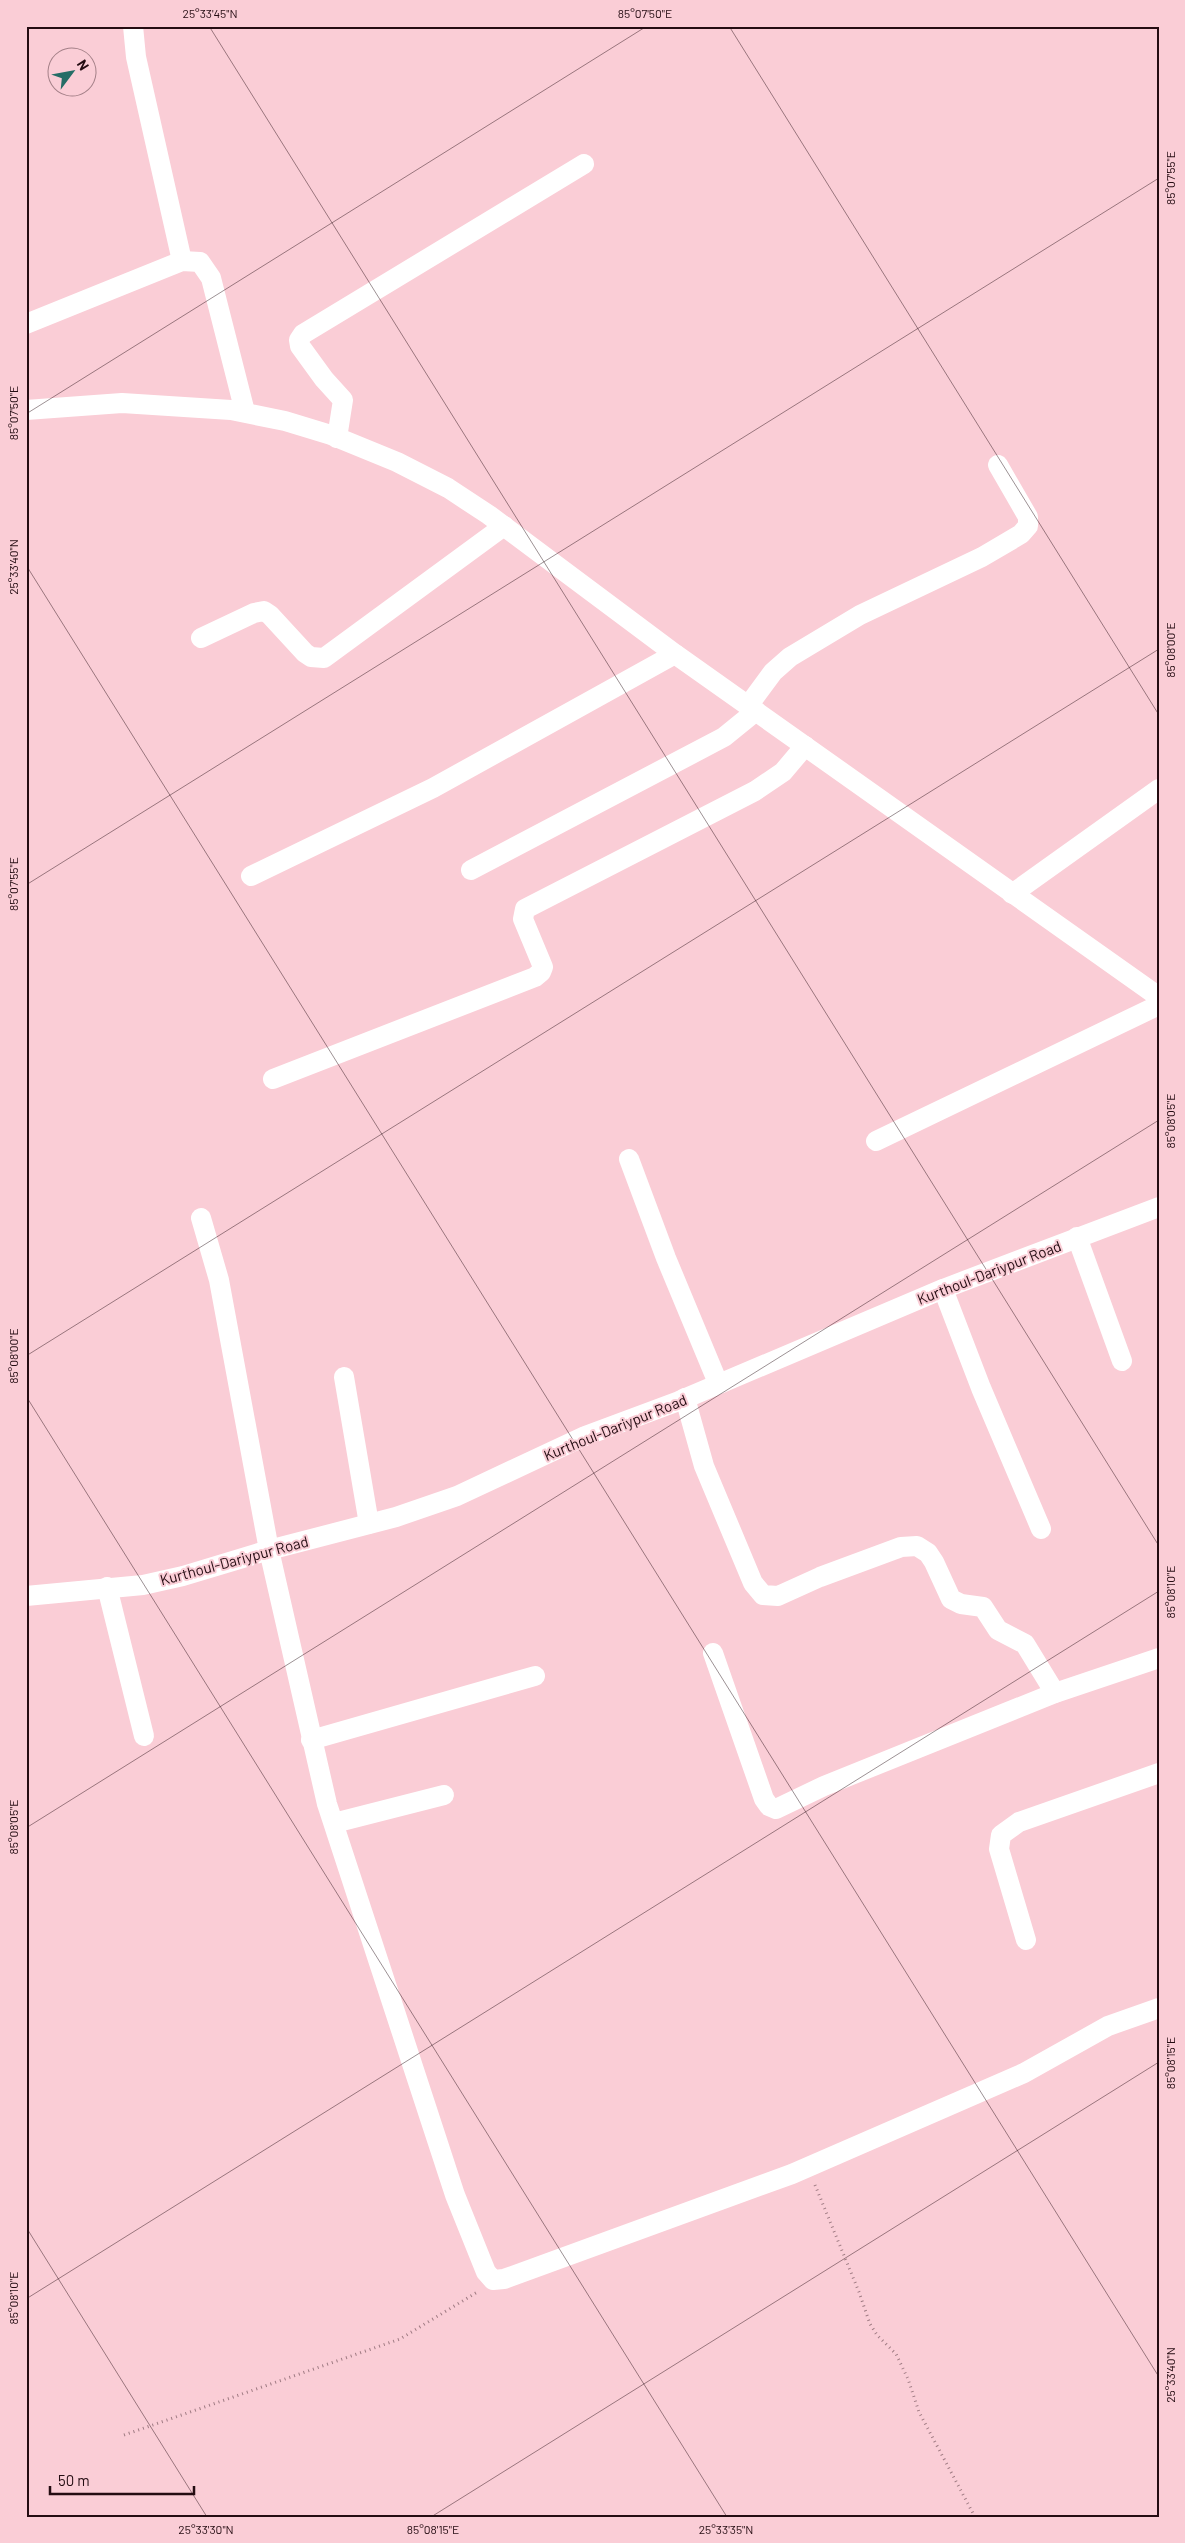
<svg xmlns="http://www.w3.org/2000/svg" width="1185" height="2543" viewBox="0 0 1185 2543" font-family="Barlow,sans-serif">
<style>
.lines{fill:none;stroke-linecap:round;stroke-linejoin:round}
.path{stroke:#9f7b83;stroke-width:3;stroke-dasharray:1 4;stroke-linecap:butt}
.minor{stroke:#fff;stroke-width:20}
.ticks{fill:none;stroke:#240c12;stroke-width:1;stroke-opacity:0.45}
.labels{text-anchor:middle;dominant-baseline:central;stroke-width:4;stroke-linejoin:round;paint-order:stroke}
.street-label{font-size:15px;fill:#240c12;stroke:#facdd6}
.neatline{fill:none;stroke:#240c12;stroke-width:2}
.ticks-label{font-size:12px;text-anchor:middle;fill:#240c12}
</style>
<rect width="100%" height="100%" fill="#facdd6"/>
<g class="lines">
<g class="path">
<polyline points="815,2185 859,2292 870,2324 877,2335 896,2354 908,2379 919,2412 975,2517"/>
<polyline points="124,2435 400,2339 479,2291"/>
</g>
<g class="minor">
<polyline points="133,26 136,57 182,261"/>
<polyline points="26,324 182,261 200,262 211,278 245,412"/>
<polyline points="26,410 122,403 231,410 285,421 331,435 397,462 448,488 489,515 675,654 1159,997"/>
<polyline points="337,438 343,400 324,379 300,346 299,340 303,334 584,164"/>
<polyline points="201,638 254,613 264,611 270,615 305,653 311,657 324,658 504,526"/>
<polyline points="748,706 773,672 790,657 860,615 982,557 1021,534 1028,526 1028,517 998,465"/>
<polyline points="471,870 724,737 756,711"/>
<polyline points="251,876 433,788 675,654"/>
<polyline points="1012,894 1159,789"/>
<polyline points="273,1079 535,977 541,972 543,967 523,919 525,909 755,791 783,772 805,746"/>
<polyline points="876,1141 1159,1005"/>
<polyline points="629,1159 666,1258 718,1383"/>
<polyline points="201,1218 219,1280 269,1550 327,1804 455,2195 486,2272 493,2280 504,2279 792,2174 1024,2073 1108,2026 1159,2008"/>
<polyline points="1077,1237 1122,1361"/>
<polyline points="943,1289 981,1388 1041,1529"/>
<polyline points="344,1377 369,1524"/>
<polyline points="685,1398 704,1466 753,1583 763,1595 778,1596 820,1577 901,1547 917,1546 928,1553 934,1562 951,1599 961,1604 983,1607 998,1630 1025,1644 1055,1693"/>
<polyline points="107,1587 144,1736"/>
<polyline points="26,1596 143,1585 183,1576 269,1550 396,1517 457,1496 585,1436 679,1401 943,1289 1159,1207"/>
<polyline points="713,1653 764,1799 769,1806 776,1809 824,1786 1055,1693 1159,1658"/>
<polyline points="311,1740 535,1676"/>
<polyline points="334,1823 444,1795"/>
<polyline points="1026,1940 999,1849 1001,1835 1019,1822 1159,1773"/>
</g>
</g>
<path class="ticks" d="M209,26L1159,1546M729,26L1159,715M26,414L647,26M26,565L1159,2377M26,885L1159,178M26,1356L1159,649M26,1396L727,2517M26,1828L1159,1120M26,2227L207,2517M26,2299L1159,1591M431,2517L1159,2062"/>
<g class="labels">
<g class="street-label">
<text transform="translate(989 1272) rotate(-21)">Kurthoul-Dariypur Road</text>
<text transform="translate(615 1427) rotate(-22)">Kurthoul-Dariypur Road</text>
<text transform="translate(234 1560) rotate(-15)">Kurthoul-Dariypur Road</text>
</g>
</g>
<rect width="1185" height="2543" fill="none" stroke="#facdd6" stroke-width="55"/>
<g transform="translate(72 72) rotate(58)"><circle r="24" fill="#facdd6" stroke="#a48088"/>
<path d="M0-4L9 19L0 12L-9 19Z" fill="#256d66"/>
<text y="-8" font-size="14" font-weight="bold" text-anchor="middle" fill="#240c12">N</text>
</g>
<path d="M50 2486v8h144v-8" fill="none" stroke="#240c12" stroke-width="2.5"/>
<text x="58" y="2486" font-size="15" fill="#240c12" stroke="#facdd6" stroke-width="4" paint-order="stroke">50 m</text>
<rect x="28" y="28" width="1130" height="2488" class="neatline"/>
<g class="ticks-label">
<text x="210" y="18">25°33'45"N</text>
<text x="645" y="18">85°07'50"E</text>
<text transform="translate(1171 178) rotate(-90)" y="4">85°07'55"E</text>
<text transform="translate(14 413) rotate(-90)" y="4">85°07'50"E</text>
<text transform="translate(14 567) rotate(-90)" y="4">25°33'40"N</text>
<text transform="translate(1171 650) rotate(-90)" y="4">85°08'00"E</text>
<text transform="translate(14 884) rotate(-90)" y="4">85°07'55"E</text>
<text transform="translate(1171 1121) rotate(-90)" y="4">85°08'05"E</text>
<text transform="translate(14 1356) rotate(-90)" y="4">85°08'00"E</text>
<text transform="translate(1171 1592) rotate(-90)" y="4">85°08'10"E</text>
<text transform="translate(14 1827) rotate(-90)" y="4">85°08'05"E</text>
<text transform="translate(1171 2063) rotate(-90)" y="4">85°08'15"E</text>
<text transform="translate(14 2298) rotate(-90)" y="4">85°08'10"E</text>
<text transform="translate(1171 2375) rotate(-90)" y="4">25°33'40"N</text>
<text x="206" y="2534">25°33'30"N</text>
<text x="433" y="2534">85°08'15"E</text>
<text x="726" y="2534">25°33'35"N</text>
</g>
</svg>
